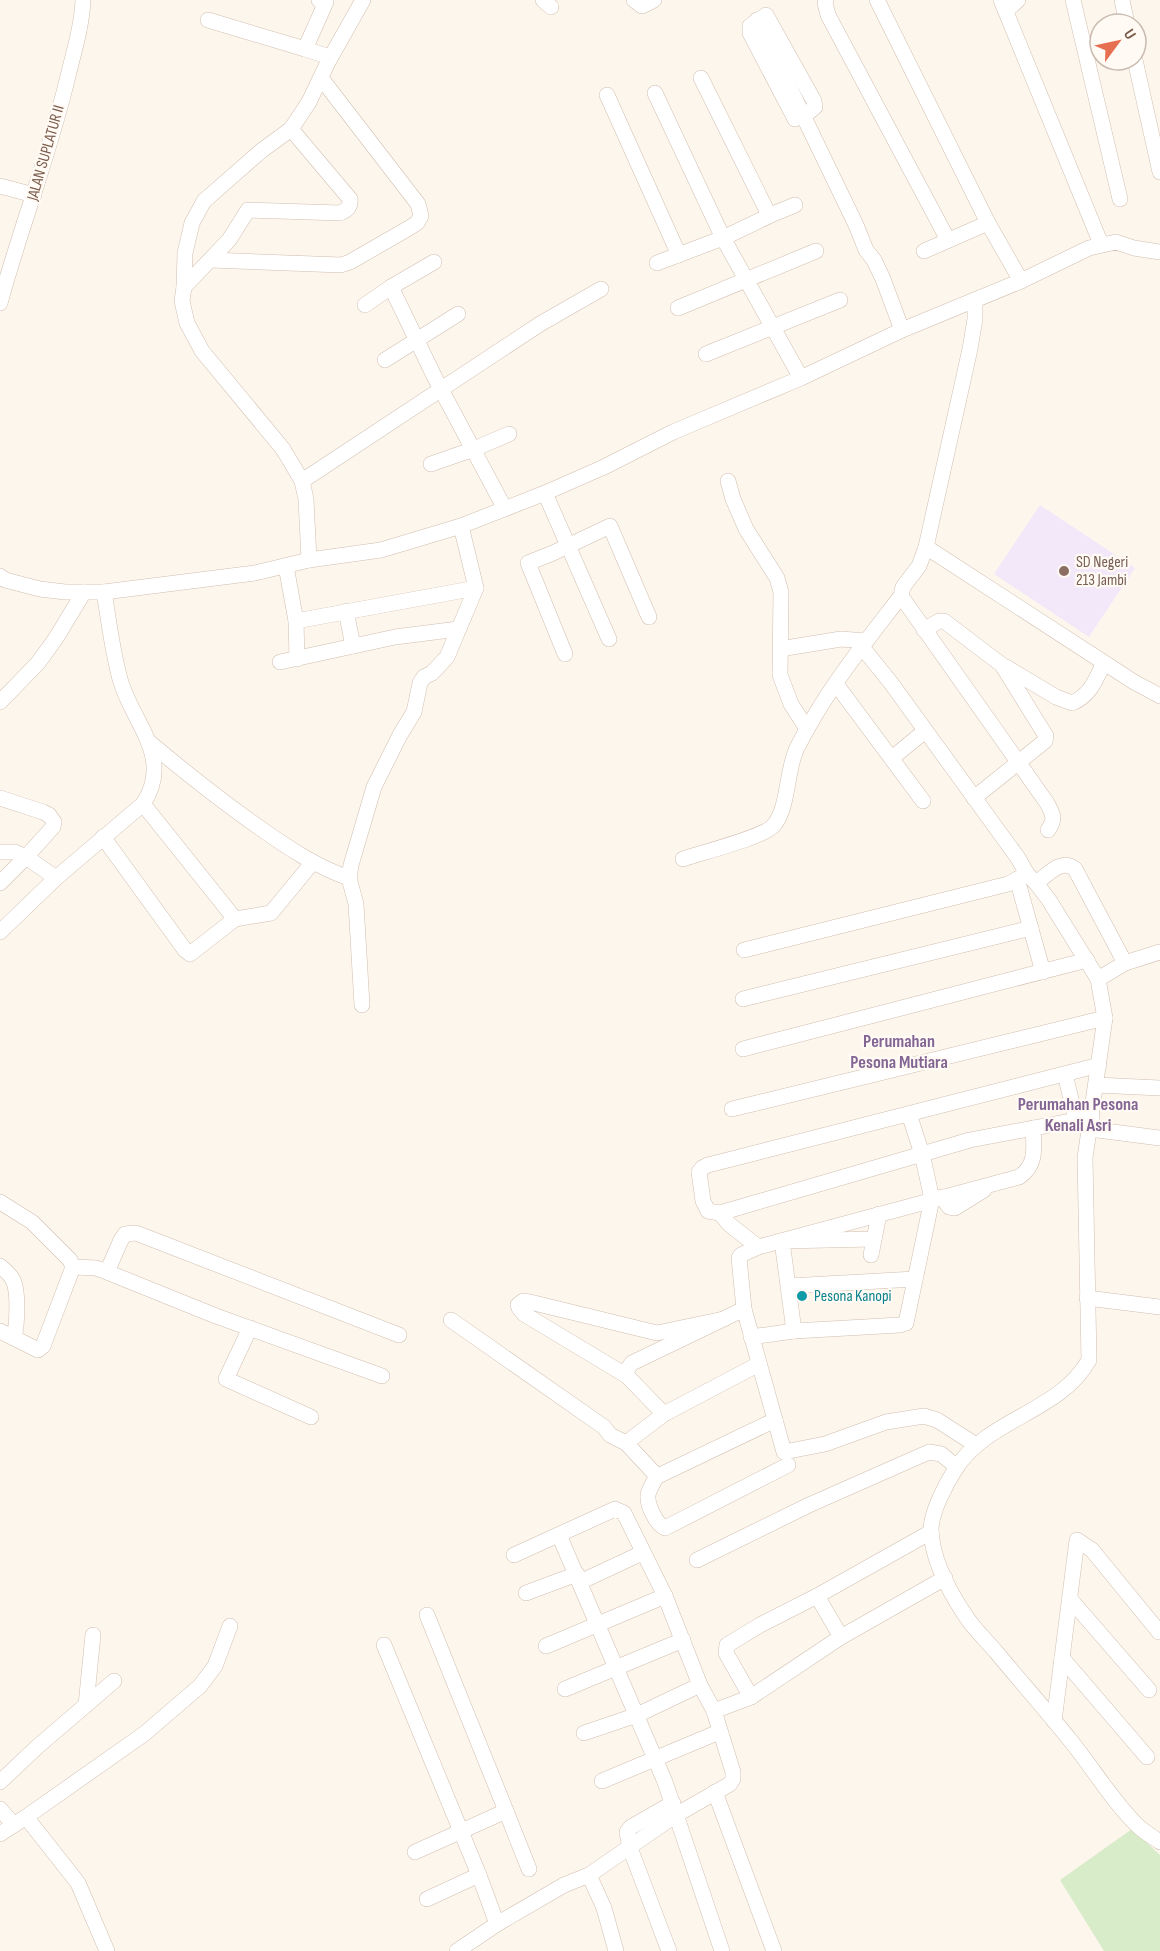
<svg xmlns="http://www.w3.org/2000/svg" width="1160" height="1951" viewBox="0 0 1160 1951" font-family="'Sofia Sans Condensed',sans-serif">
<style>
.education{fill:#f3e8fa}
.green{fill:#d8ecc9}
.lines{fill:none;stroke-linecap:round;stroke-linejoin:round}
.minor-casing{stroke:#d1beb0;stroke-width:16}
.minor{stroke:#fff;stroke-width:15}
.education-dot{fill:#8d6e63;stroke:#fffaf3;stroke-width:2}
.culture-dot{fill:#0f9aa8;stroke:#fffaf3;stroke-width:2}
.labels{text-anchor:middle;dominant-baseline:central;stroke-width:4.5;stroke-linejoin:round;paint-order:stroke}
.street-label{font-size:16px;fill:#7a5c4d;stroke:#fffaf3}
.education-label{font-size:16px;fill:#785e54;stroke:#fffaf3;text-anchor:start}
.culture-label{font-size:16px;fill:#0d838f;stroke:#fffaf3;text-anchor:start}
.neighbourhood-label{font-size:18px;font-weight:bold;fill:#846695;stroke:#fffaf3}
</style>
<rect width="100%" height="100%" fill="#fdf6ec"/>
<polygon class="education" points="1040,505 1135,568 1089,637 994,574"/>
<polygon class="green" points="1132,1829 1160,1855 1160,1951 1104,1951 1060,1880"/>
<g class="lines">
<g class="minor-casing">
<g id="minor">
<polyline points="319,0 326,2 305,49 330,57"/>
<polyline points="543,0 551,7"/>
<polyline points="634,0 642,6 654,0"/>
<polyline points="826,0 825,3 828,15 948,240"/>
<polyline points="877,0 988,223 1021,281"/>
<polyline points="1001,0 1101,244"/>
<polyline points="1073,0 1120,199"/>
<polyline points="1122,0 1127,24"/>
<polyline points="1006,11 1018,0"/>
<polygon points="766,15 814,101 815,107 804,116 795,119 750,33 750,26"/>
<polyline points="208,20 305,49"/>
<polyline points="757,20 856,225 866,250 874,260 883,279 902,330"/>
<polyline points="1135,60 1160,172"/>
<polyline points="701,78 769,215"/>
<polyline points="655,93 723,238 801,378"/>
<polyline points="607,95 679,255"/>
<path d="M291,129L350,199C351,207 347,210 340,213L248,210L229,240L184,287L182,301L187,323L202,351L283,449L302,481L306,499L309,560"/>
<polyline points="0,186 34,195"/>
<polyline points="924,251 988,223"/>
<polyline points="211,260 341,265 350,262 409,228 417,223 421,216 418,204 321,78"/>
<polyline points="657,263 723,238 773,214 795,205"/>
<polyline points="184,287 185,253 192,223 204,201 261,151 291,129 309,102 328,62 363,0"/>
<polyline points="391,287 436,380 505,509"/>
<path d="M0,303C21,226 51,150 69,72C75,48 82,24 83,0"/>
<polyline points="365,305 391,287 434,262"/>
<polyline points="678,308 816,251"/>
<polyline points="706,354 840,300"/>
<polyline points="385,360 458,314"/>
<polyline points="431,464 474,449 509,434"/>
<polyline points="302,481 540,324 601,289"/>
<polyline points="728,481 733,499 746,529 777,578 781,592 780,675 791,704 807,729"/>
<polyline points="545,493 609,639"/>
<polyline points="926,547 1134,682 1160,696"/>
<polyline points="286,566 296,621 297,659"/>
<polyline points="0,576 5,580 40,589 65,592 104,592 255,573 309,560 381,550 461,526 545,493 604,467 673,432 801,378 902,330 1021,281 1089,248 1116,242 1134,248 1160,252"/>
<path d="M901,596L1047,803C1053,814 1056,819 1048,830"/>
<polyline points="346,611 353,646"/>
<polyline points="296,621 476,588"/>
<polyline points="924,630 939,621 944,621 1002,665 1046,736 1045,741 974,798"/>
<path d="M862,647L891,683L1018,858L1027,874L1036,883L1049,900L1098,979L1105,1018L1085,1158L1089,1360C1060,1412 989,1418 956,1468C946,1484 931,1512 931,1530C932,1559 949,1591 965,1615C973,1628 986,1640 997,1653C1021,1682 1046,1710 1070,1740C1093,1768 1112,1801 1138,1826C1144,1832 1153,1837 1160,1842"/>
<polyline points="780,649 841,639 866,641"/>
<polyline points="565,654 528,563 553,553 610,526 649,617"/>
<polyline points="280,662 395,637 458,629"/>
<path d="M1006,667L1056,697L1072,703C1091,695 1095,680 1104,663"/>
<polyline points="836,684 923,801"/>
<polyline points="0,702 38,663 56,638 84,592"/>
<path d="M149,742C185,772 221,801 260,828C288,848 317,867 349,878L351,865L374,787L400,735L414,712L420,683L424,677L432,673L447,657L476,588L461,526"/>
<polyline points="892,758 925,731"/>
<polyline points="0,798 43,812 49,815 54,822 53,827 26,857 15,852 0,852"/>
<polyline points="143,804 235,919"/>
<polyline points="103,837 185,950 190,954 235,919 271,913 313,862"/>
<path d="M683,859C700,853 764,837 773,826C789,809 786,770 797,748C824,693 864,644 901,596L903,587L919,566L926,547L970,349L975,319V300"/>
<polyline points="349,878 356,904 362,1005"/>
<polyline points="1017,879 1043,972"/>
<polyline points="0,883 26,857 56,878"/>
<path d="M1036,883C1049,874 1061,858 1075,869L1125,963"/>
<path d="M0,932L56,878L143,804C174,757 132,723 120,679C112,650 109,621 104,592"/>
<polyline points="744,950 1008,884 1027,874"/>
<polyline points="1098,979 1125,963 1160,952"/>
<polyline points="743,999 1031,928"/>
<polyline points="743,1049 1087,960"/>
<polyline points="1065,1074 1076,1120"/>
<polyline points="1096,1085 1160,1088"/>
<polyline points="732,1109 1105,1018"/>
<polyline points="1092,1117 970,1140 720,1213 708,1211 703,1201 699,1172 702,1168 708,1165 1099,1065"/>
<polyline points="1090,1129 1160,1138"/>
<polyline points="942,1197 949,1207 955,1208 984,1190"/>
<polyline points="0,1202 32,1222 70,1260 73,1267 43,1346 38,1350 14,1338"/>
<path d="M720,1213L729,1224L758,1247L1019,1177C1037,1165 1034,1148 1033,1128"/>
<polyline points="758,1247 741,1255 739,1258 744,1309 784,1452 825,1444 886,1422 924,1416 937,1420 976,1445"/>
<polyline points="871,1255 879,1214"/>
<path d="M0,1266C5,1270 10,1274 13,1280C19,1292 17,1325 14,1338L0,1331"/>
<polyline points="73,1267 96,1268 107,1272 216,1316 382,1376"/>
<polyline points="107,1272 121,1240 125,1234 136,1233 399,1335"/>
<polyline points="789,1286 915,1279"/>
<polyline points="1087,1298 1160,1307"/>
<polyline points="451,1320 604,1427 610,1435 626,1443 664,1414 759,1364"/>
<polyline points="250,1328 226,1379 311,1417"/>
<polyline points="794,1331 782,1241 874,1239"/>
<polyline points="751,1337 794,1331 900,1325 906,1323 932,1199 922,1154 909,1114"/>
<polyline points="627,1376 524,1314 519,1308 518,1305 523,1301 530,1302 657,1333 724,1319"/>
<polyline points="664,1414 627,1376 626,1371 632,1363 744,1309"/>
<path d="M626,1443L655,1474L656,1477C654,1482 649,1489 648,1495C647,1505 656,1524 665,1528L788,1465"/>
<polyline points="656,1477 775,1420"/>
<polyline points="559,1535 665,1782 722,1951"/>
<polyline points="697,1560 809,1505 929,1452 941,1454 957,1467"/>
<polyline points="580,1582 642,1553"/>
<polyline points="526,1593 577,1574"/>
<polyline points="817,1596 841,1637"/>
<polyline points="1070,1599 1149,1690"/>
<polyline points="384,1645 479,1875 497,1924"/>
<polyline points="546,1646 665,1596"/>
<polyline points="1062,1658 1147,1757"/>
<polyline points="565,1689 683,1640"/>
<polyline points="751,1697 726,1653 727,1645 760,1625 817,1596 931,1532"/>
<polyline points="86,1705 93,1635"/>
<polyline points="714,1711 751,1697 841,1637 945,1578"/>
<polyline points="1054,1721 1077,1540 1092,1550 1159,1632"/>
<polyline points="584,1733 637,1715 700,1685"/>
<polyline points="602,1781 719,1732"/>
<polyline points="0,1782 37,1747 114,1681"/>
<polyline points="715,1792 774,1951"/>
<polyline points="0,1809 14,1825"/>
<polyline points="506,1811 529,1869"/>
<polyline points="0,1834 26,1817"/>
<polyline points="415,1852 506,1811 427,1615"/>
<polyline points="589,1875 604,1908 616,1951"/>
<polyline points="427,1899 479,1875"/>
<polyline points="107,1951 78,1883 26,1817 144,1734 200,1686 215,1666 230,1626"/>
<polyline points="457,1951 497,1924 564,1885 589,1875 676,1815 730,1784 733,1779 733,1772 714,1711 700,1685 665,1596 624,1513 615,1509 514,1555"/>
<polyline points="669,1951 630,1848 627,1832 631,1827 673,1803"/>
</g>
</g>
<use href="#minor" class="minor"/>
</g>
<circle class="education-dot" cx="1064" cy="571" r="6"/>
<circle class="culture-dot" cx="802" cy="1296" r="6"/>
<g class="labels">
<g class="street-label">
<text transform="translate(46 153) rotate(-74)">JALAN SUPLATUR II</text>
</g>
<g class="education-label">
<text x="1076" y="562">SD Negeri<tspan x="1076" dy="18">213 Jambi</tspan></text>
</g>
<g class="culture-label">
<text x="814" y="1296">Pesona Kanopi</text>
</g>
<g class="neighbourhood-label">
<text x="899" y="1041">Perumahan<tspan x="899" dy="21">Pesona Mutiara</tspan></text>
<text x="1078" y="1104">Perumahan Pesona<tspan x="1078" dy="21">Kenali Asri</tspan></text>
</g>
</g>
<g transform="translate(1118 42) rotate(57)"><circle r="28" fill="#fffaf3" stroke="#cabbb1" stroke-width="1.5"/>
<path d="M0-4.5L10 22L0 15L-10 22Z" fill="#e76f51"/>
<text y="-9" font-size="16" font-weight="bold" text-anchor="middle" fill="#7a5c4d">U</text>
</g>
</svg>
